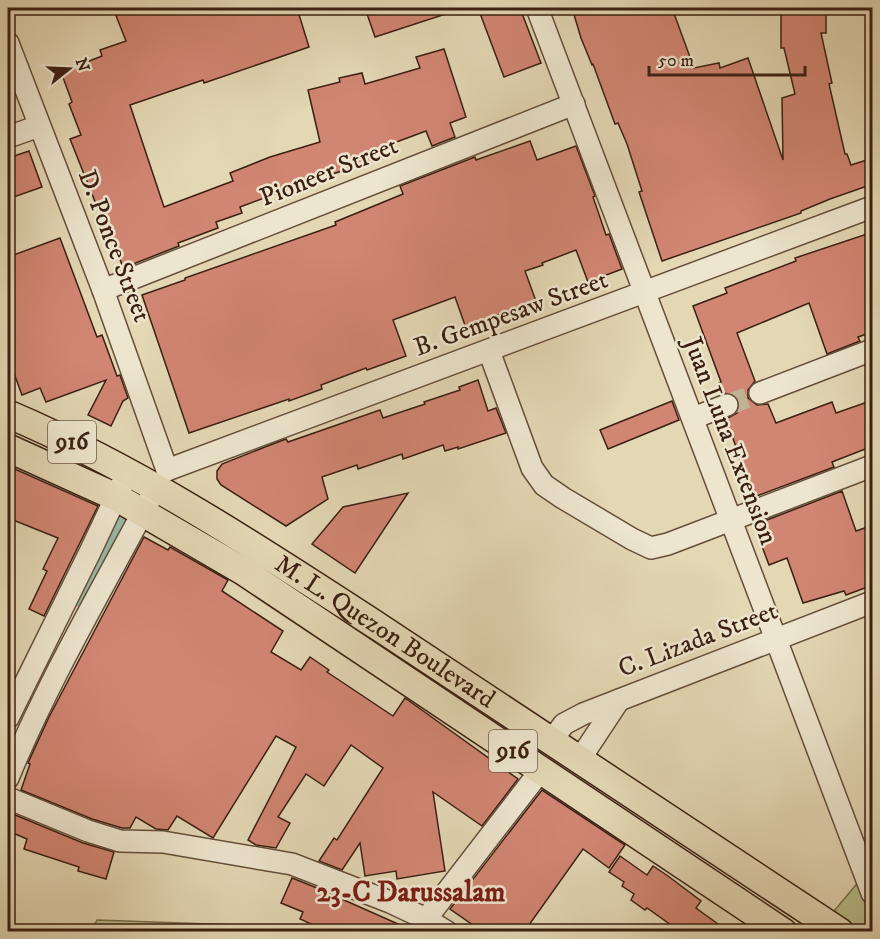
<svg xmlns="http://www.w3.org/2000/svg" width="880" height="939" viewBox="0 0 880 939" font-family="'IM FELL DW Pica',serif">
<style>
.green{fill:#b8bd8a;stroke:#7a6e4e;stroke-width:1.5}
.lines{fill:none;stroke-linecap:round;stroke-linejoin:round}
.canal{stroke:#96baa7;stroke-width:21}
.building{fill:#d18573;stroke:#3b2011;stroke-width:1.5}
.minor-tunnel{stroke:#c1b293;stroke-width:21;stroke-dasharray:21 10;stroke-linecap:butt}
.minor-casing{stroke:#654e3a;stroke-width:24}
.major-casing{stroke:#3b2011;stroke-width:30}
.minor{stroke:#ede5ce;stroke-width:21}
.major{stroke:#e3d7b4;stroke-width:27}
.labels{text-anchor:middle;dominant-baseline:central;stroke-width:5;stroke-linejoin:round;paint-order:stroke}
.shield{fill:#ede5ce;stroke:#705b4a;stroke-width:1.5}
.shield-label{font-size:24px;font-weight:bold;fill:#3b2011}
.street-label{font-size:26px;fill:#3b2011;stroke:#ede5ce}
.quarter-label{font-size:28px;font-weight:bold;fill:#7a1f14;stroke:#ede5ce}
</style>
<rect width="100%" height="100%" fill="#e3d7b4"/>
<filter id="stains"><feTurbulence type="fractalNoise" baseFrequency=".00333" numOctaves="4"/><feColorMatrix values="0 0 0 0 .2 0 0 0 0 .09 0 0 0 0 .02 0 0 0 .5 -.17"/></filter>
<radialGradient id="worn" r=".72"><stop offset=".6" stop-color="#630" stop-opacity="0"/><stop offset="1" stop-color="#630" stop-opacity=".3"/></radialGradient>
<g class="green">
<polygon points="860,880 863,880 872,906 872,931 849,931 829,917"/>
<polygon points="97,920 238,925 258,931 91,931"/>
</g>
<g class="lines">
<polyline class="canal" points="85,599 125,519"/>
</g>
<g class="building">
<polygon points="113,8 297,8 309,47 204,83 203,80 130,105 164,207 233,181 230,173 270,157 320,142 308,90 340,82 339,78 362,73 365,84 420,68 416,57 444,49 466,117 450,123 455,137 432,146 426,131 383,147 387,157 310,181 240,207 242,213 216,222 218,228 178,243 179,246 123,268 102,208 98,209 70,139 81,135 69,104 72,102 61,72 102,56 100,50 126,41"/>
<polygon points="365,8 455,8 455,11 375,37"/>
<polygon points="478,8 520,8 541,63 504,77"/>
<polygon points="572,8 672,8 694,68 719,63 720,68 748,58 783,160 782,98 795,94 784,48 781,48 781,8 826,8 826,33 821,33 832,83 829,84 845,154 847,154 851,165 873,158 873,184 830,199 801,211 801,213 662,261 639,192 642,191 627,144 618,123 615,124 593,64 592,65 581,38"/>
<polygon points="530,141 537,160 576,146 595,196 593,197 606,235 609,234 622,269 588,282 576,250 542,263 543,265 525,271 536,301 495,316 497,320 467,331 455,297 393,320 406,356 367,370 366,368 321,385 322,389 289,401 289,399 189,433 142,295 185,280 185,278 336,225 335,222 403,194 400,186 475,157 476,160"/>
<polygon points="29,151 42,187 8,199 8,158"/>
<polygon points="873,232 873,332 858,337 860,341 827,354 809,303 737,333 755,381 748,390 748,398 757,405 768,404 776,423 832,402 836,413 873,400 873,446 832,462 834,467 754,497 726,419 737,413 739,401 735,395 723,393 719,383 721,382 693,306 727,293 725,288 796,261 795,258"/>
<polygon points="60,238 97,337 102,335 117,376 120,375 128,398 123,401 111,426 88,415 106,380 46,402 40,388 22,395 8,357 8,257"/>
<polygon points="478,380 488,411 496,408 506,433 458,449 458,447 445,451 443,445 403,459 402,454 358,469 357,465 322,477 328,499 286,526 221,485 217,479 217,471 222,464 270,445 286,439 288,442 380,410 383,418 425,404 424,402 460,390 459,387"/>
<polygon points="672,401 679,420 608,449 600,430"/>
<polygon points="8,466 98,506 44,616 29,609 47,571 43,569 58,538 8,518"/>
<polygon points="842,491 856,531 873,525 873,585 846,595 844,591 803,603 787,558 769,565 754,525"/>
<polygon points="408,493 355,573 312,544 343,507"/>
<polygon points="144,537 168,550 170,547 228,580 222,591 283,631 271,652 301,670 310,657 329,670 327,672 393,716 405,698 518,779 482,826 433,792 445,871 397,879 396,871 365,876 360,843 342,870 319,861 334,838 337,840 383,768 351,745 324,786 306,774 278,817 290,823 276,848 256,845 248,840 296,747 276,736 213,838 177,816 168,830 156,829 136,817 130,828 122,828 92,819 21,790 30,764 28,763 49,717"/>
<polygon points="542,790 625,845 609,868 583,849 524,932 483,932 450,909"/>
<polygon points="8,812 83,843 114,852 106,879 78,871 79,867 24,849 27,839 8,831"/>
<polygon points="620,856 647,875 653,866 668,876 701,901 696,908 729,932 681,932 647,908 645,910 631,900 634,894 622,886 624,882 609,872"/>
<polygon points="292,878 317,888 416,932 328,932 300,919 303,912 281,903"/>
</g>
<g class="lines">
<polyline class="minor-tunnel" points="727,405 760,393"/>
<g class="minor-casing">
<g id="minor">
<polyline points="537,8 872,893"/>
<polyline points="8,43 103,290 167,470"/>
<polyline points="8,137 39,126"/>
<polyline points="103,290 574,104"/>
<polyline points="489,351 532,468 544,485 563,498 632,539 651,548 668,544 872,466"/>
<polyline points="760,393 872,350"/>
<polyline points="693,418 727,405"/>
<polyline points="167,470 872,207"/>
<polyline points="8,718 90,552 122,484"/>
<polyline points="552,740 564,724 583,714 872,602"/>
<polyline points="580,759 619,700"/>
<path d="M8,778C48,681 101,591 150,499"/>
<polyline points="8,798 88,831 120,841 163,842 292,864 390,902 426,919 447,932"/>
<polyline points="426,919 541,770"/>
</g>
</g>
<g class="major-casing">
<g id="major">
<path id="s1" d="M8,414C140,470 259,549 379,627C533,728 686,831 840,932"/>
<polyline points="8,448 116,497 243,571 783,932"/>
</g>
</g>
<use href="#minor" class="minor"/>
<use href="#major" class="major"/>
</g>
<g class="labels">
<g class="shield">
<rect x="48" y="421" width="48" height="42" rx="4.5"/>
<rect x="489" y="730" width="48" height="42" rx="4.5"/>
</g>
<g class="shield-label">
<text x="72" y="442">916</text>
<text x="513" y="751">916</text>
</g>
<g class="street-label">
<text transform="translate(329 172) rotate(-22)">Pioneer Street</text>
<text transform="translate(114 246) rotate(69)">D. Ponce Street</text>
<text transform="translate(511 314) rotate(-20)">B. Gempesaw Street</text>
<text transform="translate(730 441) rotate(69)">Juan Luna Extension</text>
<text stroke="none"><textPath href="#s1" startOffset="436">M. L. Quezon Boulevard</textPath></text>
<text transform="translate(698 640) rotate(-21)">C. Lizada Street</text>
</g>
<g class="quarter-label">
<text x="411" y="892">23-C Darussalam</text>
</g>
</g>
<rect width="880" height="939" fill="none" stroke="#e3d7b4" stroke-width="30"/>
<rect x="9" y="9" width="862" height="921" fill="none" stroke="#3b2011" stroke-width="3"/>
<rect x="15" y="15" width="850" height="909" fill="none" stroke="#3b2011" stroke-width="1.5"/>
<g transform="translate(69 69) rotate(72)" stroke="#ede5ce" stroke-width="4.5" paint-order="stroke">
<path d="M0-4.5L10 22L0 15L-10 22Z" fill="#3b2011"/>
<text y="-9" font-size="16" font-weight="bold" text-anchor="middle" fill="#3b2011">N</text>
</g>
<path d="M649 66v9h156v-9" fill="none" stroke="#3b2011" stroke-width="3"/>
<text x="658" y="66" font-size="18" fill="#3b2011" stroke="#ede5ce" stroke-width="4.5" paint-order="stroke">50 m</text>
<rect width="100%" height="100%" filter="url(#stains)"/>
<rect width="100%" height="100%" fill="url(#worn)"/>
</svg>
